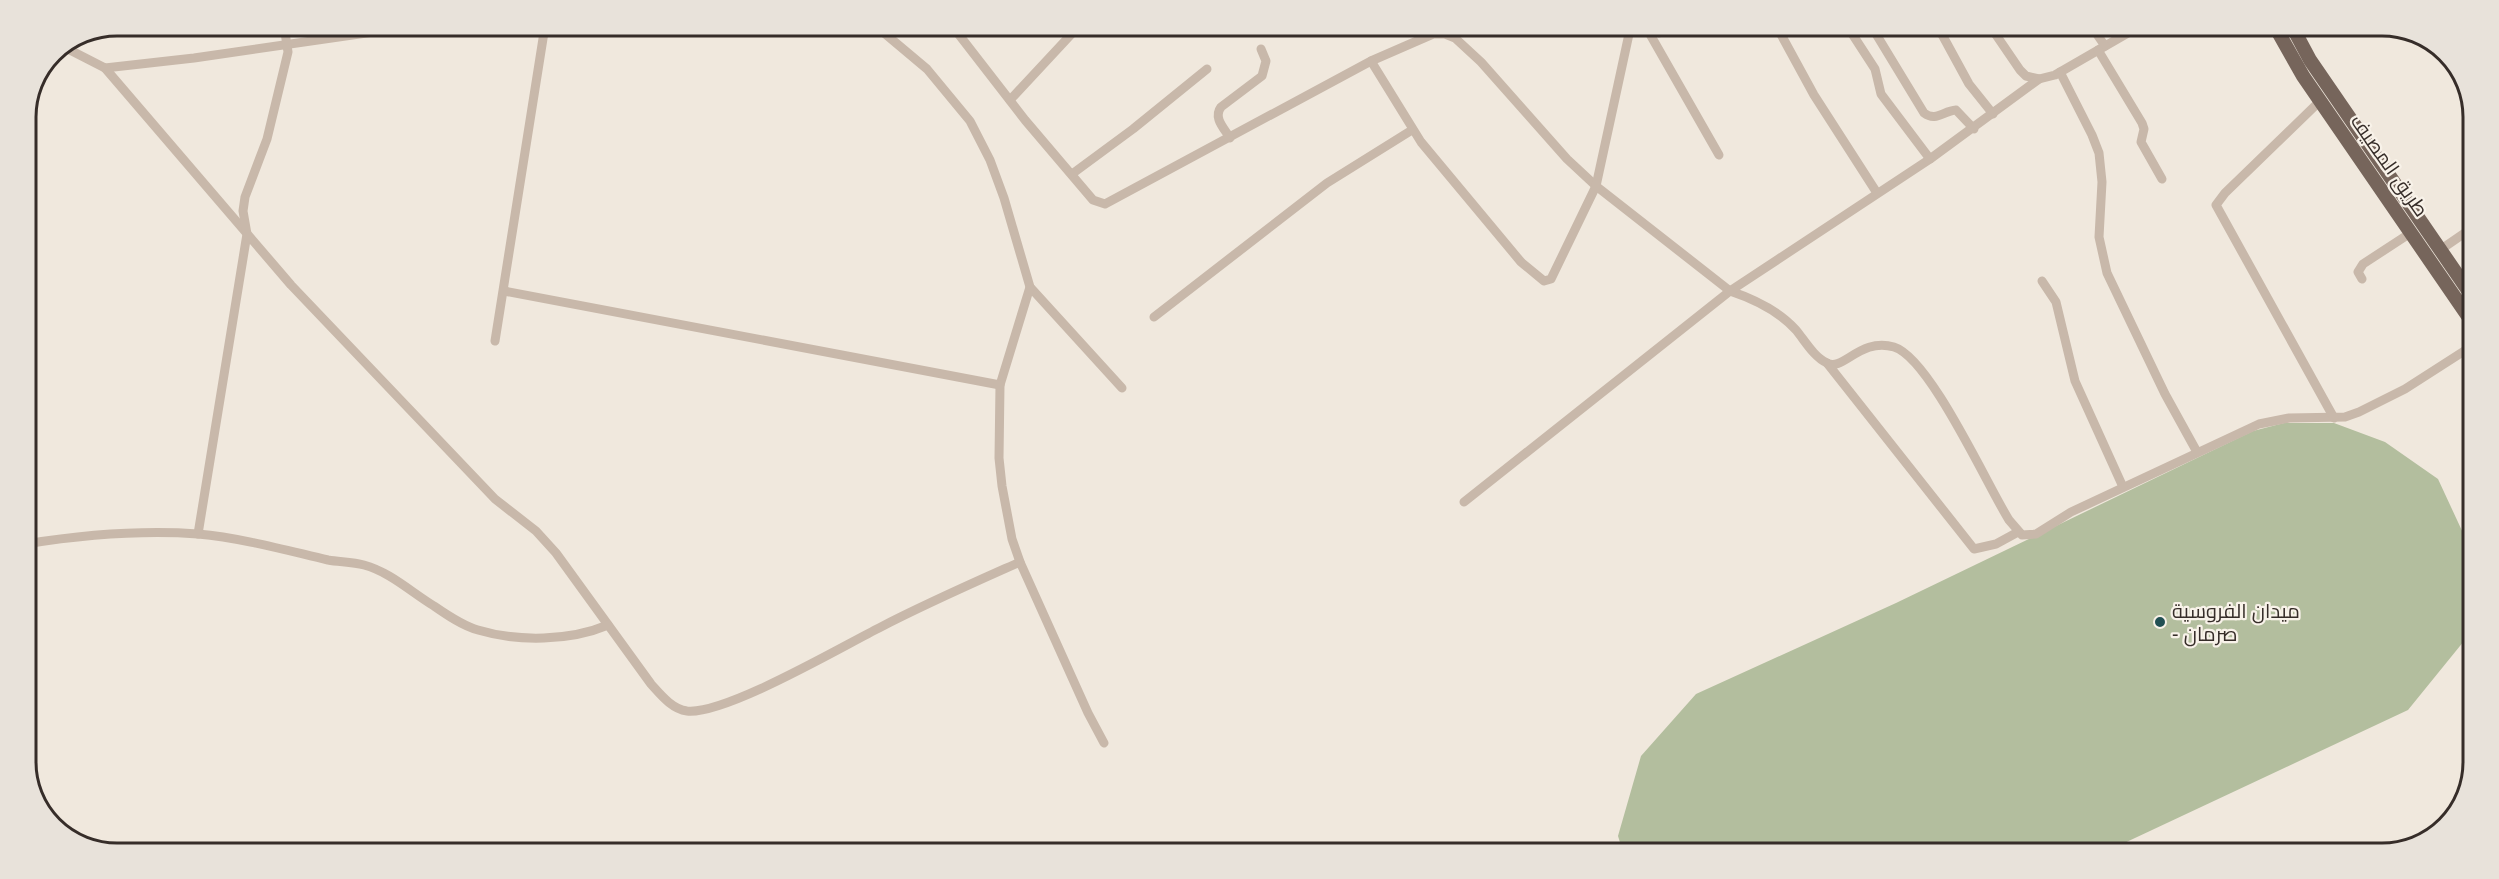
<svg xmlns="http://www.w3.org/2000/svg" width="2499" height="879" viewBox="0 0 2499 879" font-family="'Noto Sans',Cairo,sans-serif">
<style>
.green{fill:#b3be9e}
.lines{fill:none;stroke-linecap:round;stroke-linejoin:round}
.street{stroke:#c8b8aa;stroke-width:9}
.primary{stroke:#76655b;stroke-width:14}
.poi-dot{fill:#225054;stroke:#f8f2e9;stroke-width:2}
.labels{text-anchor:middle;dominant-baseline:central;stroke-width:4.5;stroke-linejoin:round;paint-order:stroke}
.street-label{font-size:20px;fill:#362d29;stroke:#f8f2e9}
.poi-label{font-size:20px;fill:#362d29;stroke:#f8f2e9;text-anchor:start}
.rim{fill:none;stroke:#362d29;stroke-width:3}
</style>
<rect width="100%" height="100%" fill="#f0e8dd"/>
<polygon class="green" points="2284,423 2334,423 2385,442 2438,479 2470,548 2470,582 2464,641 2408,710 2103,853 1623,852 1618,836 1641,756 1696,694 1896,603 2253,431"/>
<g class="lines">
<g class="street">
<polyline points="127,26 150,26"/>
<polyline points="877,27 927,69 970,121 990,160 1004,198 1030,287 1122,388"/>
<path d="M953,27L1025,120L1093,200L1105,204L1371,61L1433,34H1445L1455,38L1481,62L1567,159L1596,186L1730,291C1754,299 1778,310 1796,330C1805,341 1814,357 1827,363C1843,372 1860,337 1894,347C1930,358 1987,485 2009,520L2022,535L2036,534L2071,512L2259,424L2289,418L2345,417L2359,412L2405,389L2472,346"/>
<polyline points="1647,29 1719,155"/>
<polyline points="1648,29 1659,33 1674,29"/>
<polyline points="1778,29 1814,95 1877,193"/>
<polyline points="1849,29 1875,69 1881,94 1930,159"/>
<path d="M1873,29L1924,113C1936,122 1943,111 1956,110L1974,129"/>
<polyline points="1939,29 1969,84 1993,114"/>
<polyline points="1992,29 2020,70 2026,76 2039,79 2055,75 2133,30"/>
<polyline points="2094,30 2105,46"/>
<polyline points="64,47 105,68 194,58 415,26"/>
<polyline points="2098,50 2142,123 2144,129 2141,142 2162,179"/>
<polyline points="2442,52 2463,84"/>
<polyline points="1371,61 1421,142 1521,262 1544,281 1551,279 1596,186 1629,34 1636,29"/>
<path d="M105,68L291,285L495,499L536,531L556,553L651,684C661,695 672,709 687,711C725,715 841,647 879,628C925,604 973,583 1020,562"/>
<polyline points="2060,72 2092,135 2099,153 2102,182 2099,237 2107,273 2165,394 2197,452"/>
<polyline points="1010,100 1078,27"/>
<polyline points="2321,100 2225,193 2216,205 2334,418"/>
<path d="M1230,138C1224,128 1213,118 1221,107L1262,76L1266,61L1261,49"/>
<polyline points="1072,174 1133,129 1207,69"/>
<polyline points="2440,250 2472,228"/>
<polyline points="2362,279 2358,272 2363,264 2412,232"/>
<polyline points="2042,281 2056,302 2075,381 2123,487"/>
<polyline points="1030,287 1000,385 999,458 1002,486 1012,539 1020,562 1088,713 1104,743"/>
<polyline points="504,291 1000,385"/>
<polyline points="1154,317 1327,183 1412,130"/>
<polyline points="495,341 545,26"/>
<polyline points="1827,363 1974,549 1996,544 2018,532"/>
<polyline points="1464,502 1730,291 1930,159 2039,79"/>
<polyline points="198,534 247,234 243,211 245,197 267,139 288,52 284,26"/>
<path d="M26,544C82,535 141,530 198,534C242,538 285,550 328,560C339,562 352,562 364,565C390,572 411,592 434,606C447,615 463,626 478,630C518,642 570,641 608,625"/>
</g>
<g class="primary">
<polyline points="2277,30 2303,76 2472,322"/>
<polyline points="2294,30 2310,60 2472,296"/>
</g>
</g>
<circle class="poi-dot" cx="2160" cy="622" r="6"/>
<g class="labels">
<g class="street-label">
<text transform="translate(2390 165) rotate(55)">طريق المصيف</text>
</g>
<g class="poi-label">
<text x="2172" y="610">ميدان الفروسية<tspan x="2172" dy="23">- صرمان</tspan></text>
</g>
</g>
<path d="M0 0H2499V879H0ZM117 36H2382A81 81 0 0 1 2463 117V762A81 81 0 0 1 2382 843H117A81 81 0 0 1 36 762V117A81 81 0 0 1 117 36Z" fill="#e8e2da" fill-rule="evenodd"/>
<path class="rim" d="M117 36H2382A81 81 0 0 1 2463 117V762A81 81 0 0 1 2382 843H117A81 81 0 0 1 36 762V117A81 81 0 0 1 117 36Z"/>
</svg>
